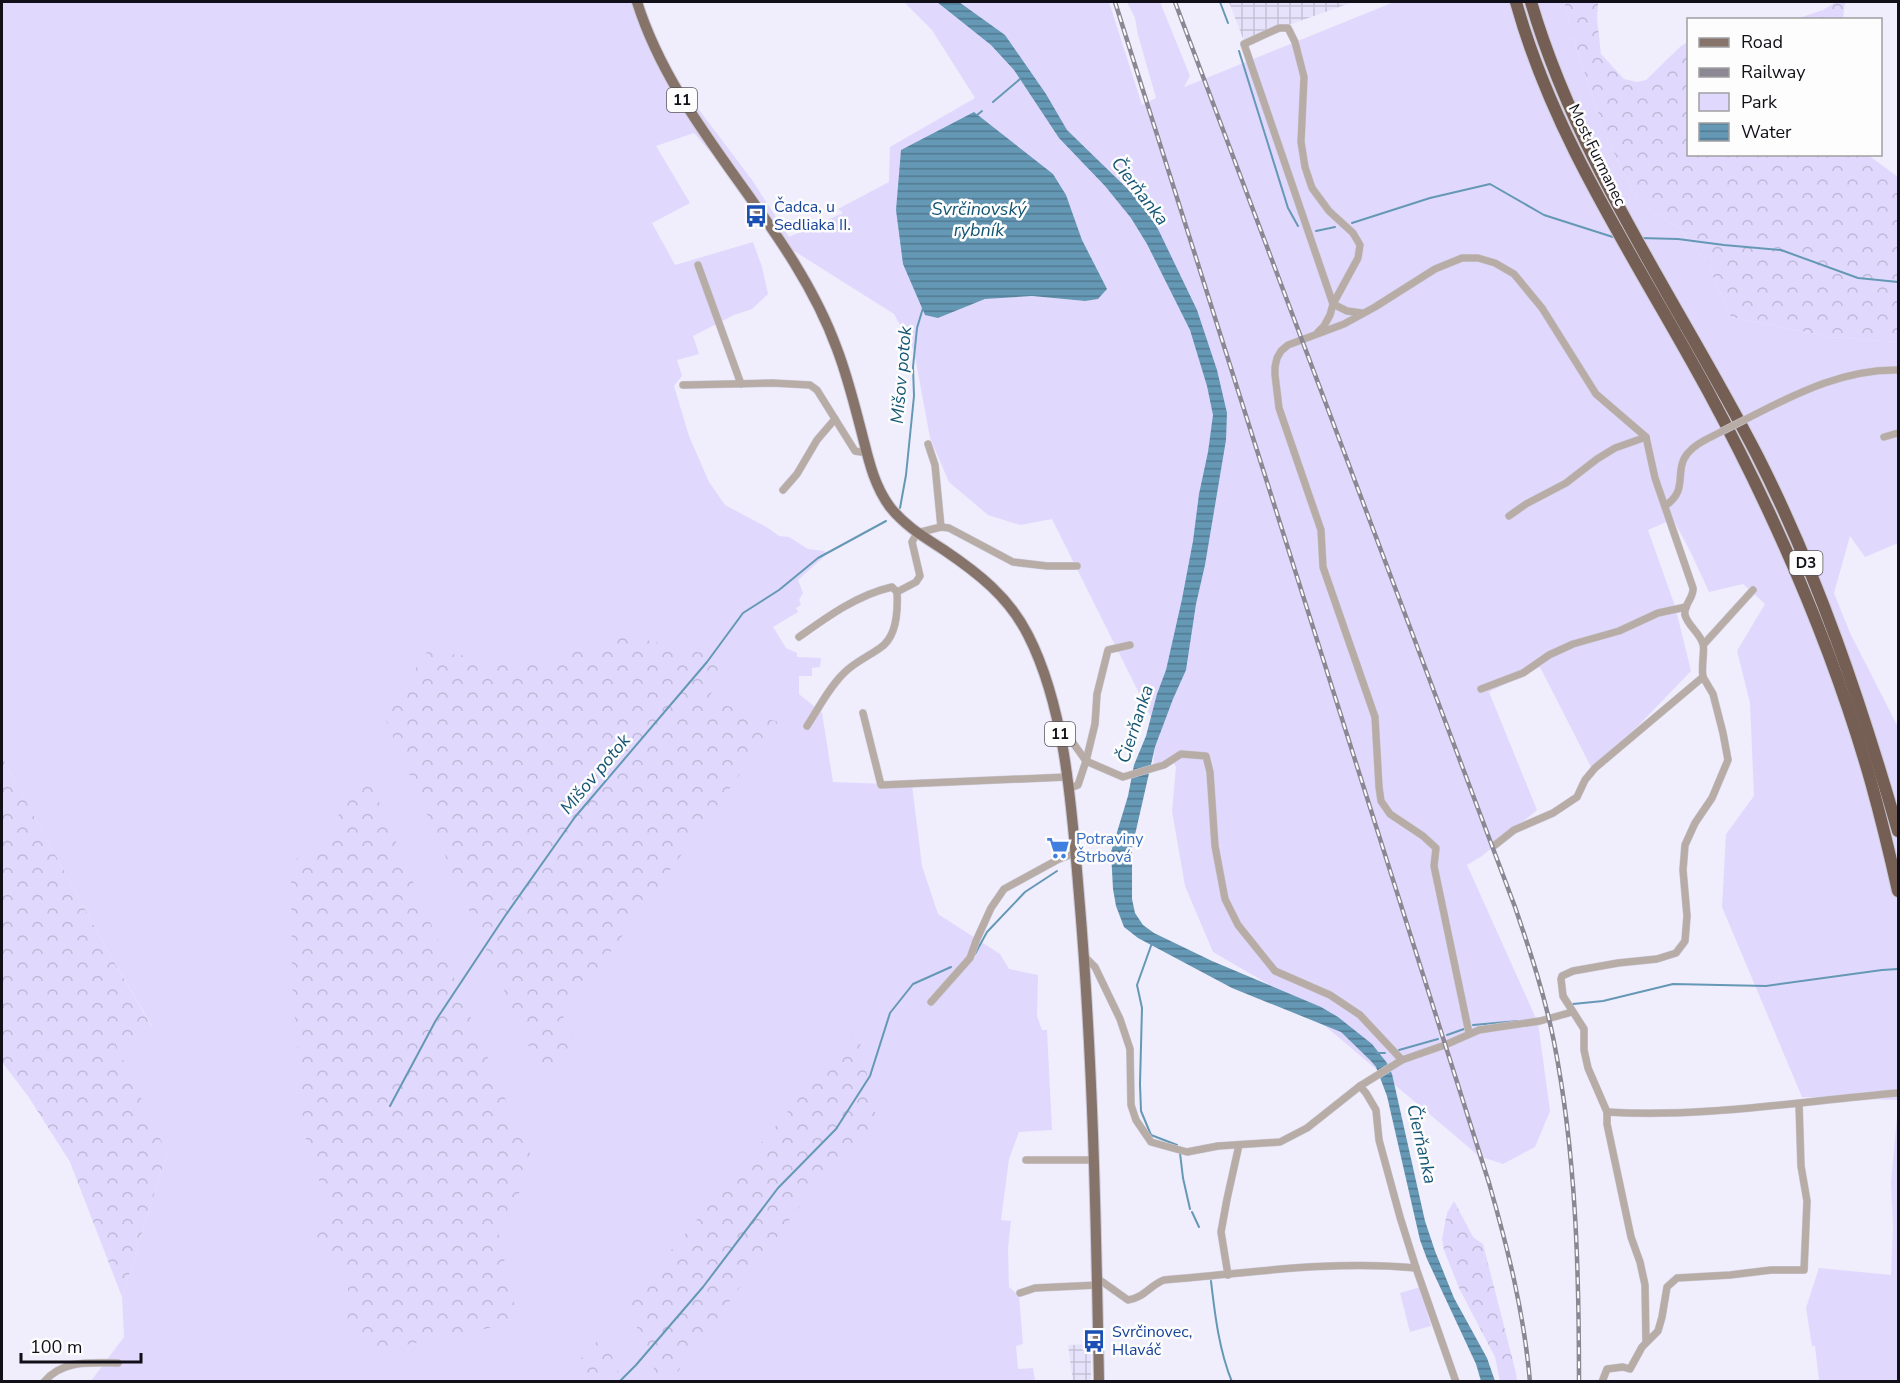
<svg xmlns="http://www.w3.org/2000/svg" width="1900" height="1383" viewBox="0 0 1900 1383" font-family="'Nunito Sans',sans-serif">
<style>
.industrial{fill:url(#industrial-grid)}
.green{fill:#e0d9fd;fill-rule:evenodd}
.forest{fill:url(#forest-crowns)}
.water{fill:url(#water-rules)}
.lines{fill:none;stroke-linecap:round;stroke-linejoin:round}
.stream{stroke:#6598b5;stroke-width:2}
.minor-casing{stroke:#ccc9d7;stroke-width:8}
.primary-casing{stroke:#ccc9d7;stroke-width:12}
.motorway-casing{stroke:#ccc9d7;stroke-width:14}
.minor{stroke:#b7aca6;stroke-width:7}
.primary{stroke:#86736a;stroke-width:10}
.motorway{stroke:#755f54;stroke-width:12}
.rail-casing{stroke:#8b8894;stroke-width:4.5}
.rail{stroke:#fdfdfd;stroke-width:2;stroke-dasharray:7;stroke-linecap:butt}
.minor-bridge-casing{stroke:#ccc9d7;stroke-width:8;stroke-linecap:butt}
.minor-bridge{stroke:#b7aca6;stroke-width:7}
.labels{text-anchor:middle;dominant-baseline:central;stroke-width:5;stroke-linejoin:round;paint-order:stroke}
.shield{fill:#fdfdfd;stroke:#58565c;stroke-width:1.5}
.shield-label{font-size:15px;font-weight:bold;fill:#110f17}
.street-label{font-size:16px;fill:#110f17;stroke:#fdfdfd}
.transit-label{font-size:16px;fill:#164399;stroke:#fdfdfd;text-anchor:start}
.shop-label{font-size:16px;fill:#366cbe;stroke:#fdfdfd;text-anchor:start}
.water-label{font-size:18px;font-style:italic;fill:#135573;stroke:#fdfdfd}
</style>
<defs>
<pattern id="industrial-grid" width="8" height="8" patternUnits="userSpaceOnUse" patternTransform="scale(1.5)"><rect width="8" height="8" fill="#e7e2fb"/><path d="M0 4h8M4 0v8" fill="none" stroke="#c5c1d6"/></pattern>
<pattern id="forest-crowns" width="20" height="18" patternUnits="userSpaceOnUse" patternTransform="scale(1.5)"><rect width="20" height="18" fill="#e0d9fd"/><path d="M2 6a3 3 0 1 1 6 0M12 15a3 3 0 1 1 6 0" fill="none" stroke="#bfb9d8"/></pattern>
<pattern id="water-rules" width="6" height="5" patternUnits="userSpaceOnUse" patternTransform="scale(1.5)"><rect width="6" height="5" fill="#6598b5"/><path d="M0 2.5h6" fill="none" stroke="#527a92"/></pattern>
</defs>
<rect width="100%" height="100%" fill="#f0edfc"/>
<g class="industrial">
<polygon points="1229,2 1353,2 1244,41"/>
<polygon points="1091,1344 1091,1381 1073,1381 1068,1345"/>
</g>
<g class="green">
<path d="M2,2H642L647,17L672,74L752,180L789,237L843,213L838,209L889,182L890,147L975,98L932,30L904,2H1109L1142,105L1156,98L1138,35L1135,18L1127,2H1160L1190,76L1184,87L1394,2H1564L1574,41L1607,139L1639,203L1679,228L1707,263L1731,317L1831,337L1898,342V543L1865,557L1850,536L1834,593L1850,633L1898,727V1100L1802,1097L1722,907L1726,834L1754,796L1750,703L1737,651L1765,604L1743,584L1709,592L1692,555L1673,519L1648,530L1675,606L1691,671L1637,727L1591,767L1540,667L1489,692L1537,810L1482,856L1467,865L1538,1023L1550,1111L1535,1147L1503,1164L1479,1156L1292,998L1213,952L1185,886L1172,811L1176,767L1171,757L1163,762L1153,765L1155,747L1160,735L1052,519L1020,525L988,515L949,482L930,438L914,351L894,314L791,249L777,228L694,133L656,146L690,203L652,223L675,265L753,242L762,267L768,294L752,309L734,315L693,336L699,354L677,360L682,376L674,386L689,436L709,482L725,505L768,528L779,536L789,537L808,549L824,551L827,554L798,580L803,593L799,600L801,605L796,608L798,612L773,627L786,648L797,653V657L821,658L820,667L812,668V676H799V694L822,713L833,782L912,785L922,866L938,914L1000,954L1009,969L1038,975L1037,1016L1042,1030H1047L1052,1130L1019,1132L1009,1159L1001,1220L1011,1221L1008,1248L1009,1287L1019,1296L1023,1344L1016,1346L1018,1369L1033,1368L1035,1381H91L124,1337L122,1297L167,1153L115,1045L152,1026L106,948L2,757ZM1066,196L1082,240L1085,301L1032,296L985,299L938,318Z"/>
<polygon points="1898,1105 1898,1381 1819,1381 1815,1346 1812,1346 1806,1308 1819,1268 1891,1275 1893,1226 1891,1183"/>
<polygon points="1420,1287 1431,1326 1410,1332 1400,1293"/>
</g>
<g class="forest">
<polygon points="1564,2 1598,2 1597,19 1601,54 1624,79 1637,82 1646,80 1681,46 1688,42 1688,154 1868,155 1898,177 1898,342 1831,337 1731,317 1707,263 1679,228 1639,203 1607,139 1574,41"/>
<polygon points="1836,2 1845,2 1843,19 1796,19 1823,10"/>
<polygon points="620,637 633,637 723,658 709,700 778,722 563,1017 575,1039 543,1079 383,714 427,652 555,664 581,648"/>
<polygon points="2,757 106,948 152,1027 116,1045 167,1153 122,1297 70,1162 28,1096 2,1062"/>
<path d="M369,778L513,1117L532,1158L524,1185L497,1227L518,1322L376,1351L343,1335C345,1326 349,1316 349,1307C351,1271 330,1252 306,1230L329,1212L304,1132L292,981L291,861L318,850L345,804L348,791Z"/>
<polygon points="857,1029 879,1130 824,1173 671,1381 659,1381 627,1303"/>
<polygon points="1454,1201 1473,1237 1483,1244 1516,1373 1517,1381 1500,1381 1495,1357 1459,1288 1444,1250 1442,1239 1447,1213"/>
<polygon points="603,1335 622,1381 560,1381"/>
</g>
<g class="water">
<polygon points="937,2 959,2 1005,35 1046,94 1067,130 1138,199 1149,214 1159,231 1197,310 1217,370 1227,413 1226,440 1205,565 1196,604 1186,670 1173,699 1155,747 1132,848 1132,899 1135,913 1143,925 1154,933 1212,961 1321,1007 1338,1017 1372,1044 1387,1063 1392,1074 1425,1221 1435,1251 1454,1298 1487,1358 1495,1381 1481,1381 1476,1364 1427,1259 1420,1240 1387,1096 1376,1067 1371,1061 1341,1032 1232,988 1138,938 1124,927 1116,906 1113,889 1111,852 1128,796 1134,765 1146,736 1157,694 1166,670 1182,599 1193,541 1199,494 1208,452 1213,415 1207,386 1190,330 1147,244 1131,218 1105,186 1059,138 1014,70 991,45"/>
<polygon points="974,112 1053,174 1066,195 1082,240 1107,289 1098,299 1085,301 1032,296 985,299 938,318 925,315 903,264 896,210 901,150"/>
</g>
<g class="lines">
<g class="stream">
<polyline points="1220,2 1228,23"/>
<polyline points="1239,51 1288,208 1298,226"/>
<polyline points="993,102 1020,79"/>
<polyline points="977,115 982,111"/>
<polyline points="1352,223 1430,198 1490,184 1544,215 1616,238"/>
<polyline points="1316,231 1335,227"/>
<polyline points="1640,238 1678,239 1724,245 1781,250 1858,278 1898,282"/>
<polyline points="900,508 906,475 914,396 913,367 917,328 923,308"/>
<polyline points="1091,860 1112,856"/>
<polyline points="1152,943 1137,985 1142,1008 1140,1084 1141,1111 1151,1135 1177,1145"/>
<polyline points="975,954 987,932 1025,892 1057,871"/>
<polyline points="1573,1004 1603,1001 1673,984 1766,986 1882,970 1898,969"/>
<polyline points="1473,1025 1518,1021"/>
<polyline points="1447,1035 1464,1029"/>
<polyline points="1399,1050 1438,1039"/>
<polyline points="1376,1053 1385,1053"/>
<polyline points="390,1106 436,1020 505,916 575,817 707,662 743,613 779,590 818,558 886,521"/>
<polyline points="1180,1153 1183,1178 1190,1209"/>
<polyline points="1192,1212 1199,1227"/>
<path d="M1211,1281C1215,1315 1219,1350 1232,1382"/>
<polyline points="619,1382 636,1365 703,1287 778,1188 836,1129 870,1076 890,1013 913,984 951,967"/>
</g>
<g class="minor-casing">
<g id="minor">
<polyline points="698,265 741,384"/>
<polyline points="1318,332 1324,326 1330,315 1333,304 1358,258 1360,245 1353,233 1329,211 1312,188 1305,167 1301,142 1304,77 1295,42 1288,28 1279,28 1244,44 1333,304 1347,311 1362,313"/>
<polyline points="683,385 772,383 810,385 817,390 855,451 861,452 866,450"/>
<path d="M1756,414C1801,391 1847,369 1898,370"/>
<polyline points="1884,437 1898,433"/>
<polyline points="928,444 935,465 941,527"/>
<polyline points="783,490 797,474 817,440 835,419"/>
<path d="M1665,506C1696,485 1662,463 1705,440"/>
<polyline points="1509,516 1526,504 1566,483 1597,459 1615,448 1646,437"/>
<path d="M799,637C827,617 857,595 892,587L897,592"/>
<polyline points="1704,644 1753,590"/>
<polyline points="1481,689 1523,673 1549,655 1573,644 1619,631 1658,613 1686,607"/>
<polyline points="863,713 881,785 1067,777"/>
<path d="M807,726C819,708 829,687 845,672C855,662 869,656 880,648C897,637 898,610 897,592L916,582L920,576L912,542L917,533L941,527L949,528L1013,562L1047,566H1077"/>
<polyline points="1060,738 1071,740 1086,761 1123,777 1164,765 1181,754 1206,756 1210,772 1215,846 1225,899 1238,925 1275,971 1330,995 1360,1015 1402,1060"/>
<polyline points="1068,789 1078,785 1086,761 1095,724 1097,694 1108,650 1130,645"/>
<polyline points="1084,956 1095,967 1120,1019 1130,1049 1131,1105 1136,1120 1151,1142 1187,1152 1218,1146 1280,1142 1307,1128 1360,1086 1402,1060 1445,1045 1479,1030 1540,1021 1572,1012"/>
<polyline points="931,1002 970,958 976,941 991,908 1004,889 1059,859 1076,853"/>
<path d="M1469,1033L1434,866L1436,848L1423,836L1390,814L1381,801L1379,787L1375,717L1323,567L1321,530L1279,408L1275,375V367L1277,358L1281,351L1288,345L1344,324L1375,307L1435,269L1462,258H1478L1495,263L1514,274L1542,308L1596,394L1646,437L1655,478L1693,588C1694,598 1683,605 1685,615C1688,626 1700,633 1703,644C1705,650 1701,666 1703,677L1595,768L1585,780L1577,797L1553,813L1514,830L1495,845"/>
<polyline points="1360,1086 1366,1093 1376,1110 1379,1140 1400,1217 1416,1268 1456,1382"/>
<path d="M1607,1112C1704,1118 1801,1101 1898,1093"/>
<polyline points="1026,1160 1094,1160"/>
<polyline points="1228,1275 1221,1232 1227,1199 1239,1145"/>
<path d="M1097,1278L1128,1300C1144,1298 1150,1285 1164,1280C1248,1273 1332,1260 1416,1268"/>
<polyline points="1020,1293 1035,1288 1098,1285"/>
<polyline points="1646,1342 1645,1285 1640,1262 1631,1237 1607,1124 1607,1112 1588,1068 1584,1050 1584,1029 1563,996 1561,979 1562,976 1573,971 1618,963 1657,959 1676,953 1685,941 1687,916 1683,870 1685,845 1695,823 1712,798 1728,760 1723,733 1713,694 1703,677"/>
<path d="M44,1382C63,1359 91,1363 118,1363"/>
<polyline points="1602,1382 1607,1369 1623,1367 1630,1369 1642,1347 1658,1331 1662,1317 1667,1287 1677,1278 1730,1275 1771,1270 1804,1270 1807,1201 1801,1166 1799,1104"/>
</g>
</g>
<g class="primary-casing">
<path id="primary" d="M637,2C678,132 791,222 837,349C847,375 854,403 861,430C868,457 873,484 890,507C905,526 924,537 944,550C978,573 1009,597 1028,635C1066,709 1072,812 1079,895C1093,1057 1096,1219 1099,1382"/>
</g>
<g class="motorway-casing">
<g id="motorway">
<path d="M1516,2C1555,143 1639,263 1708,391C1775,515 1832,646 1871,782C1881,818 1890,855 1898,891"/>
<path d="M1531,2C1579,165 1680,305 1757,455C1818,575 1861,703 1898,831"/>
</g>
</g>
<use href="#minor" class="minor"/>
<use href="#primary" class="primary"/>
<use href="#motorway" class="motorway"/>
<g class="rail-casing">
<g id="rail">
<path d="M1115,2L1489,1183C1508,1249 1524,1313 1530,1382"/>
<path d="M1175,2L1515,907C1530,951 1545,996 1554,1042C1576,1154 1579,1268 1579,1382"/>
</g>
</g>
<use href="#rail" class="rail"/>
<g class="minor-bridge-casing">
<polyline id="minor-bridge" points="1705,440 1756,414"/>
</g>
<use href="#minor-bridge" class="minor-bridge"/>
</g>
<defs>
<g id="bus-bare" transform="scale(1.8)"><path d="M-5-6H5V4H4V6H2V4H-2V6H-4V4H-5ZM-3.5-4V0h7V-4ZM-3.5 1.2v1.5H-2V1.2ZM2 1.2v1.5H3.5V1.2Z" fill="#1a4fb4" stroke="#fdfdfd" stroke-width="2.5" paint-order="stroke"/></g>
<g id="supermarket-bare" transform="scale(1.8)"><path d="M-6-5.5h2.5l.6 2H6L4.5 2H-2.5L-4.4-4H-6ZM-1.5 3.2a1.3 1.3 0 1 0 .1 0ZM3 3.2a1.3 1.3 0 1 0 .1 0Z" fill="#3f7fe0" stroke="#fdfdfd" stroke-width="2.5" paint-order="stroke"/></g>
</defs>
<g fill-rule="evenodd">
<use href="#bus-bare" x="756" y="216"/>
<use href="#supermarket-bare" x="1058" y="848"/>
<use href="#bus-bare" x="1094" y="1341"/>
</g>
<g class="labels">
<g class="shield">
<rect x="667" y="88" width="30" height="24" rx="4.5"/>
<rect x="1789.5" y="551" width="33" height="24" rx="4.5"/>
<rect x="1045" y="722" width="30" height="24" rx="4.5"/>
</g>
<g class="shield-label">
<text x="682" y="100">11</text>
<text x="1806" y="563">D3</text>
<text x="1060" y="734">11</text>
</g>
<g class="street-label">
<text transform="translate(1597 155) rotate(64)">Most Furmanec</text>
</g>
<g class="transit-label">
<text x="774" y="207">Čadca, u<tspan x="774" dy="18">Sedliaka II.</tspan></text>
<text x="1112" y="1332">Svrčinovec,<tspan x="1112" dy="18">Hlaváč</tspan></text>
</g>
<g class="shop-label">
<text x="1076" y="839">Potraviny<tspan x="1076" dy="18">Štrbová</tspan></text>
</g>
<g class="water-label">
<text transform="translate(1140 191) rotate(52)">Čierňanka</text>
<text x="979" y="209">Svrčinovský<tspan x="979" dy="21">rybník</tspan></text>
<text transform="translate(901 375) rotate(-85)">Mišov potok</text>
<text transform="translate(1135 724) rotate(-72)">Čierňanka</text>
<text transform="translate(595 774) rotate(-50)">Mišov potok</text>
<text transform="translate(1422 1144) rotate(77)">Čierňanka</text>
</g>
</g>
<rect width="1900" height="1383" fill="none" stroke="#110f17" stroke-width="6"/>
<rect x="1687" y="18" width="195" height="138" fill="#fdfdfd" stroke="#9f9ea1" stroke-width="1.5"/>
<rect x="1699" y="38" width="30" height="9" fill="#86736a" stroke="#9f9ea1" stroke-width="1.5"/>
<text x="1741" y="48" font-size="18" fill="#110f17">Road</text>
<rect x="1699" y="68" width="30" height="9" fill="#8b8894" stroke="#9f9ea1" stroke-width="1.5"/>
<text x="1741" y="78" font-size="18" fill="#110f17">Railway</text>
<rect x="1699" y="93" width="30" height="18" fill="#e0d9fd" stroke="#9f9ea1" stroke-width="1.5"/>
<text x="1741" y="108" font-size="18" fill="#110f17">Park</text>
<rect x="1699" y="123" width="30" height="18" fill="url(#water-rules)" stroke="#9f9ea1" stroke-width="1.5"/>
<text x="1741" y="138" font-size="18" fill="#110f17">Water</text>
<path d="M21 1353v9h120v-9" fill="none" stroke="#110f17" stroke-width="3"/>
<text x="30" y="1353" font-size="18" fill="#110f17" stroke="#fdfdfd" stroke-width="4.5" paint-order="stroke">100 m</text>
</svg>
